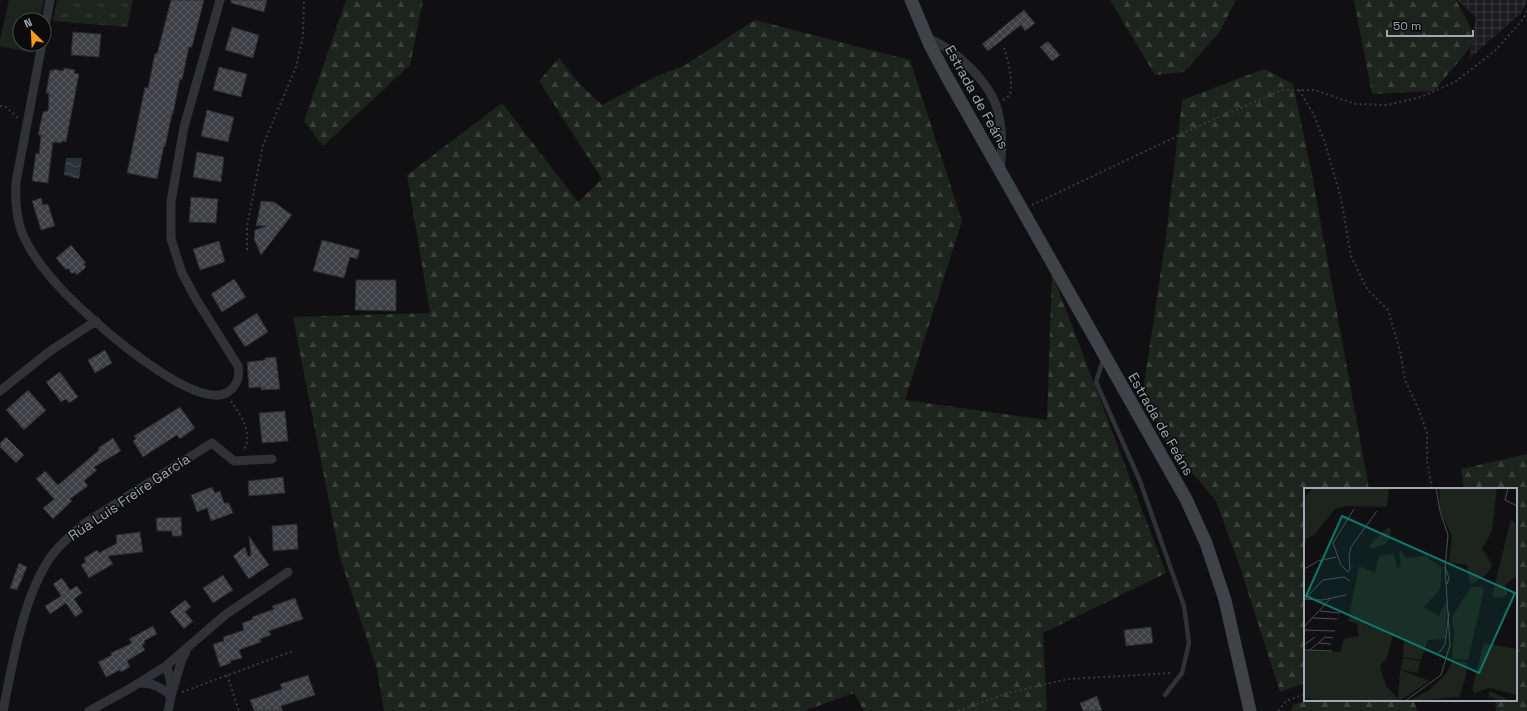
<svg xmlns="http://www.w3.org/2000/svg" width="1527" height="711" viewBox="0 0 1527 711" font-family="'Space Grotesk',sans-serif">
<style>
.industrial{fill:url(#industrial-grid)}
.grass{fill:url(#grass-tufts)}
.forest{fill:url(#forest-firs)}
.park{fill:#1c241d}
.water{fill:url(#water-waves)}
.building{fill:url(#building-cross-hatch);stroke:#2a2a2e}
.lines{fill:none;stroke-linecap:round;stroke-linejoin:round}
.path{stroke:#373a3e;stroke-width:2;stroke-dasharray:2 3;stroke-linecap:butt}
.lane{stroke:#313237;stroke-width:4.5}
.street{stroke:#313237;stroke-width:9}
.secondary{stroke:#3f4247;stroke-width:13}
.labels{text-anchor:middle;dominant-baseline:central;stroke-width:3;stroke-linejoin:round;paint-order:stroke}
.street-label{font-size:14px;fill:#a1a8b3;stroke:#0b0b0c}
.inset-road{fill:none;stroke:#4a4d52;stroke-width:1}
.view{fill:#0f766e;fill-opacity:0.15;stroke:#0f766e;stroke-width:2}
.inset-edge{fill:none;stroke:#a1a8b3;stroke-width:2}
</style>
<defs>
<pattern id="industrial-grid" width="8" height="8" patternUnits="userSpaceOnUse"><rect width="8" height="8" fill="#1c1c1f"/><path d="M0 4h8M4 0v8" fill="none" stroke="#3a3a3d"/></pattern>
<pattern id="grass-tufts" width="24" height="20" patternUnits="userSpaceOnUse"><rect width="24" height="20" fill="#1c241d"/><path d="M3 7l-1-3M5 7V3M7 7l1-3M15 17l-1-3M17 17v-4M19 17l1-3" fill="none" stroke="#3a413b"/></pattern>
<pattern id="forest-firs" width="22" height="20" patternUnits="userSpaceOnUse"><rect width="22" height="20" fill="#1c241d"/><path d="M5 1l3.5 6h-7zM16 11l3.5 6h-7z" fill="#3a413b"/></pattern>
<pattern id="water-waves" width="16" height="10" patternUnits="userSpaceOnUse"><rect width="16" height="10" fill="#29343a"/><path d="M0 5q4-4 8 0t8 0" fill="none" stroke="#454f54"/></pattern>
<pattern id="building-cross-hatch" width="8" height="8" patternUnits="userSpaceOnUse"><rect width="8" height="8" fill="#3f4045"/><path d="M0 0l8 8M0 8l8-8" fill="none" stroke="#58595d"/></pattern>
</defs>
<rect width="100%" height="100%" fill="#101012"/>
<polygon class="industrial" points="1457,0 1527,0 1522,12 1469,59 1476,17"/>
<polygon class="grass" points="57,0 133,0 127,27 53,21"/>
<g class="forest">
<polygon points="346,0 423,0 410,65 323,146 304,121"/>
<polygon points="1110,0 1236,0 1219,33 1184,72 1155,75"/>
<polygon points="1354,0 1456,0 1477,39 1434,91 1372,94"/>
<polygon points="755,20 910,60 962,221 905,400 1047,420 1052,273 1166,573 1043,633 1047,711 864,711 854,693 804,711 384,711 377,669 340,558 293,317 430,313 407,175 502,103 578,202 602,179 539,81 559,58 577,81 602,105 655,77 685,65"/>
<polygon points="1264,69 1293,84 1312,175 1369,489 1305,489 1305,683 1280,692 1239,564 1216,501 1159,433 1144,384 1165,244 1182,100"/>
<polygon points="1527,454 1527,711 1496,711 1495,700 1516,700 1516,489 1464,489 1461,469"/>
<polygon points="1309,700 1414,700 1417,711 1291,711 1293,705"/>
</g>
<polygon class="park" points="9,0 44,0 40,20 20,20 20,44 35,44 33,53 0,46 0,40"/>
<polygon class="water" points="66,158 82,158 79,179 64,175"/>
<g class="building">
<polygon points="171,0 204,0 192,47 189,47 182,80 180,79 173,114 172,114 165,147 164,146 157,179 127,173 145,87 148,88 155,53 157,54"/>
<polygon points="231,0 267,0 264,12 231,3"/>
<polygon points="1024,10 1035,23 1025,31 1021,25 988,51 982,44"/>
<polygon points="232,27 259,35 253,58 225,50"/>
<polygon points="73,32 101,34 99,57 71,55"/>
<polygon points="1048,41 1060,55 1052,61 1040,47"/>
<polygon points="219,67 247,74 241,97 213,90"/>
<polygon points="64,68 75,70 74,73 79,74 66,142 62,141 61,143 53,142 48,183 32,181 36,153 39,154 41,135 38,135 43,112 48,111 49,94 46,93 50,70 53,71 53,69 63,71"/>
<polygon points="207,110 234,117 228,142 201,136"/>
<polygon points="197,152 224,157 221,182 193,177"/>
<polygon points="191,197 218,199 216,223 189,222"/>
<polygon points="41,198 43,205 48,204 55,226 41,230 32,201"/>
<polygon points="261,201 274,202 292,215 261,255 254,239 255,230 266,226 256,226"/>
<polygon points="322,240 360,250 357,259 350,257 344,278 313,271"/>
<polygon points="219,241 225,262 200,270 193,249"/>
<polygon points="71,245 86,263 84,264 86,267 77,275 74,272 72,274 68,268 66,270 56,258"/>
<polygon points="234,279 246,297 222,312 211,294"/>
<polygon points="356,280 396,280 396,311 355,310"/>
<polygon points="257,313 268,332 245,347 233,328"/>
<polygon points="105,350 112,363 95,373 88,360"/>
<polygon points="276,357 280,389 261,390 261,387 249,388 247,362 265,360 265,358"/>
<polygon points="60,372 78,397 69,403 66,399 61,402 46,382"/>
<polygon points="28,390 46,410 24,430 6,410"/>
<polygon points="180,407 195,428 180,439 177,435 143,457 133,441 136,439 134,436"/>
<polygon points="285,411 288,441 262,443 259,413"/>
<polygon points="6,437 24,455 16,463 0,447 0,443"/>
<polygon points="113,438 121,451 94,467 97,470 84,481 88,486 70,499 72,501 53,519 43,508 54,499 36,479 45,471 58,485 99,450 98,448"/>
<polygon points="283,477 285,493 249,496 248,481"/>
<polygon points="212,487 215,493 220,491 224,503 229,503 233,513 211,521 207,508 197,512 191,495"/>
<polygon points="181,517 182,536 172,536 172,531 157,531 156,518"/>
<polygon points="297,524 298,549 273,551 272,526"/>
<polygon points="140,532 143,552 108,556 113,564 89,578 81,565 86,562 84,558 97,550 99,553 117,543 116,535"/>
<polygon points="249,536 269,565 249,579 233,556 245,547 248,556 251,556"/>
<polygon points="19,563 27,567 17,590 10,588"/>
<polygon points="223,575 233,590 213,603 203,588"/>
<polygon points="62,578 70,590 77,586 82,593 74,599 83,612 75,617 66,603 50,614 45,606 61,596 53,584"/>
<polygon points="295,598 303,619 269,631 271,635 260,639 261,642 239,650 242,658 230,661 231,663 220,667 213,644 224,641 223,637 244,630 242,623 253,619 252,617 274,609 272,606"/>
<polygon points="185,600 191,607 185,612 193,621 184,629 170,612"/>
<polygon points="153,626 157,634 144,641 145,643 142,645 145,650 127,661 130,667 121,672 120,670 106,677 98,662 112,655 111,653 132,643 129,639"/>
<polygon points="1151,627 1153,643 1126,646 1124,630"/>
<polygon points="308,675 315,695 281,706 283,711 254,711 250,700 282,689 280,684"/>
<polygon points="1097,696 1102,711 1083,711 1080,703"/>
</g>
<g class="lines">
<g class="path">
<polyline points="1299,90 1314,115 1325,143 1341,198 1351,256 1367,289 1388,310 1400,351 1405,380 1419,410 1427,433 1427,460 1432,489"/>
<path d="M1003,100L1010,95C1013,78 1009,64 1004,48"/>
<polyline points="0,106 6,107 18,118"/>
<polyline points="1032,205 1190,130 1282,90 1314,90 1356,104 1387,105 1421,97 1455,82 1496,50 1524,18 1527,11"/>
<polyline points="247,250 247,226 263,145 296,67 303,36 304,0"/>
<path d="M231,401C241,416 253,432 244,450"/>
<polyline points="1516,608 1527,603"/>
<polyline points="1516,656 1521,646 1527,643"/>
<polyline points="227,675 239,711"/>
<polyline points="182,692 293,651"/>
<polyline points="1500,700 1502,711"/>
<polyline points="958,711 1008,693 1068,679 1172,673"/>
<polyline points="1278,711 1286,701 1305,694"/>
</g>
<polyline class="lane" points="1103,360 1096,382 1140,481 1184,606 1189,643 1182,673 1165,695"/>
<g class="street">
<polyline points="44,33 50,0"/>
<path d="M927,38C956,49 993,84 999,116C1003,134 1002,153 1000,171"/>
<path d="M42,44L16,182C15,198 16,214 21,230C29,252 48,275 64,292C88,317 195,414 228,392C238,385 240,377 238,366L196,299L182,273L171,239V202L184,127L220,0"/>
<polyline points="0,391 50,351 96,321"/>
<path d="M166,666C172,680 172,697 168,711"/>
<path d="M140,683C153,683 161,687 171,696"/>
<polyline points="171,696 182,659 186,652"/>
<path d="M3,711C13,662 23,595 52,555C62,542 73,533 85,523L212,443L234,461L272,459"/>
<polyline points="89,711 129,689 166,666 225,615 288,572"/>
</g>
<polyline class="secondary" points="911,0 930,45 947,77 1186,499 1206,543 1225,600 1250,711"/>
</g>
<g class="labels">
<g class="street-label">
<text transform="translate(977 97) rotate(61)">Estrada de Feáns</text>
<text transform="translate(1161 424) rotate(60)">Estrada de Feáns</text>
<text transform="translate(129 497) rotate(-34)">Rúa Luis Freire García</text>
</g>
</g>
<g transform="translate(1304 488)">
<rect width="213" height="213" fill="#101012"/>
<path d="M9,0H85L83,19L42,18L31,21L10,47L3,50L0,58L7,35L1,9ZM135,0H193L188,43L178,61L188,76L183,86L168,96L165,94L163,77L145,75L148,48L136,23ZM207,31L213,37V88L202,96L203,107L196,110L188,108ZM84,39L87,42L86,49L81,56L67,61L66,57ZM98,63L101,70L122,68L138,80L136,101L120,119L135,128L143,112L141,151L124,152L117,172L99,169L100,149L89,148L83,169L76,178L82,198L94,211L96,182L126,193L95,213H20L0,210V166L2,163L36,164L40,151L55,148L53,136L44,133L55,78L71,85L75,68L90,65L93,80L97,78L95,64ZM167,99H178L180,102L164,172L148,171L150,146L148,129ZM180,155L213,161V207L185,200L171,205L168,201ZM149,173L163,174L161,192L155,209L105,213L124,203L141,187Z" fill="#1c241d"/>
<path d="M1,9L7,35L0,58V10ZM99,170L116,173L114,185L97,182ZM186,203L203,211L202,213L184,209Z" fill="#1c241d"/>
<path class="inset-road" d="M204,0L201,12L213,18M50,21L29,55L37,77L44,84L46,81L45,68L47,59L73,23M141,79L145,90L143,96M0,81L14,73L32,69M1,111L18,112L42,107M0,112L19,92L40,89L46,93M16,123L36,125M9,130L33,131M0,139L26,111M0,142L31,143M15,155L27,156M0,157L11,149M0,162L28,163M6,162L21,149L29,150M135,165L141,156L145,124M101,213L137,187L146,157L141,80L144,47L136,23L132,0"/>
<path class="view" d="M38,28L211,105L175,185L2,108Z"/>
<rect width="213" height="213" class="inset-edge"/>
</g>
<g transform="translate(32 32) rotate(336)"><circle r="19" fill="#0b0b0c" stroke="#474a4f"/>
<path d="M0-3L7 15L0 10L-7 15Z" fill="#f89922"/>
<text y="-6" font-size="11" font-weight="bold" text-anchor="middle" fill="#a1a8b3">N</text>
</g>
<path d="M1387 30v6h86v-6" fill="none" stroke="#a1a8b3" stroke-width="2"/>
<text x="1393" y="30" font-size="12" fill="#a1a8b3" stroke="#0b0b0c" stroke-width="3" paint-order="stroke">50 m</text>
</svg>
